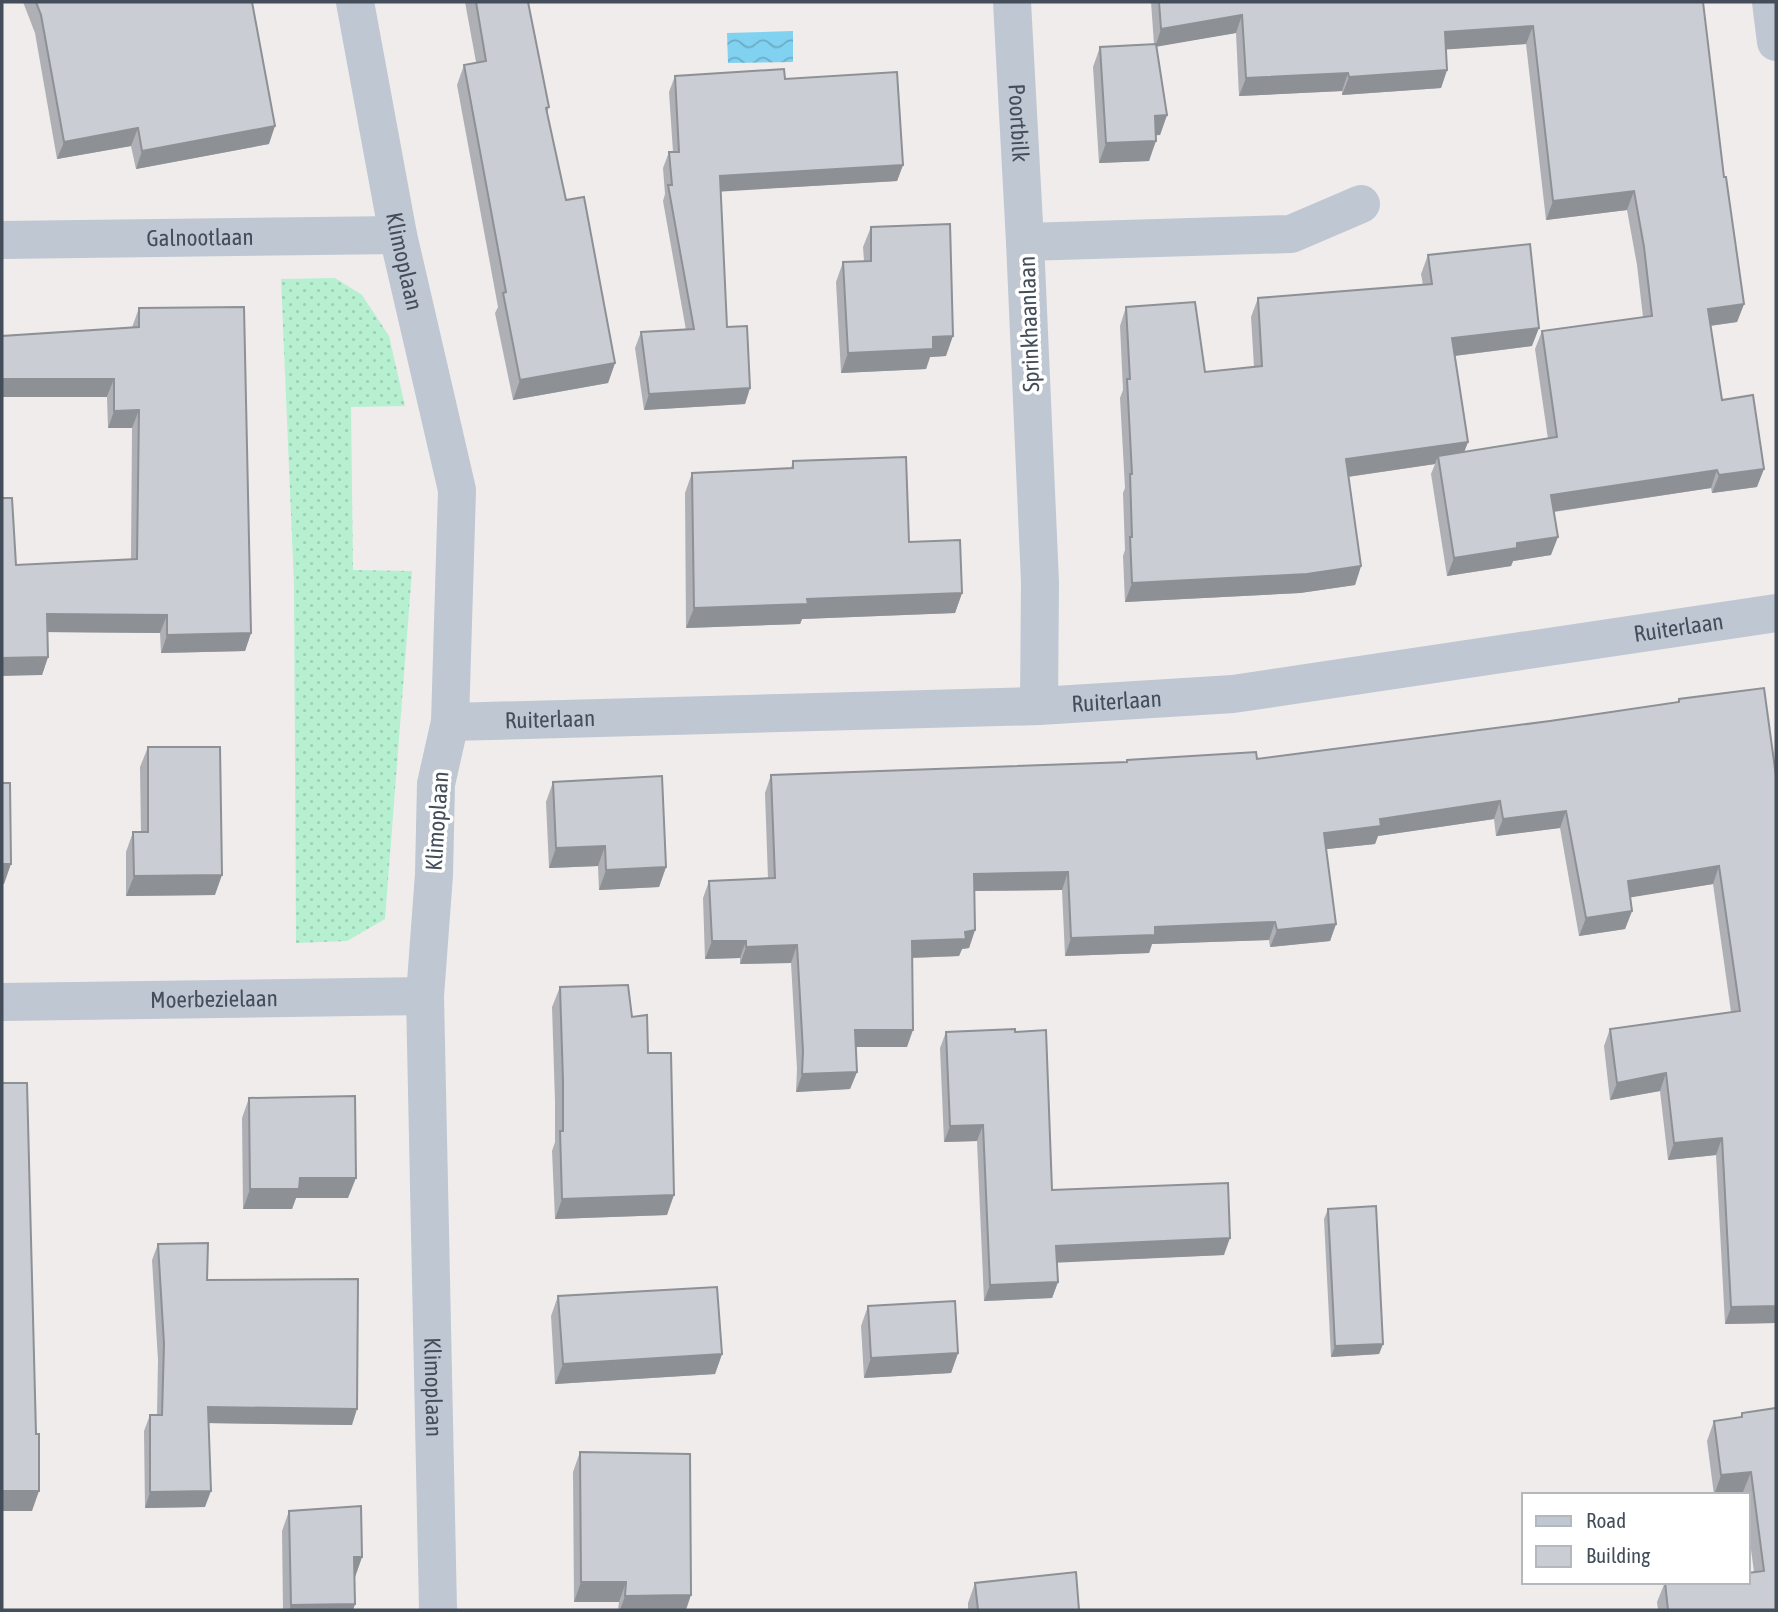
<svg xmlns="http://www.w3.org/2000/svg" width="1778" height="1612" viewBox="0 0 1778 1612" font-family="'Asap Condensed',sans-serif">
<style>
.grass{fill:url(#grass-dots)}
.water{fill:url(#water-waves)}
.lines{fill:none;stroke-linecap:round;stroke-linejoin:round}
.minor{stroke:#bec7d2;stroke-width:38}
.wall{fill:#aeb0b6}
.shaded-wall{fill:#8d9094}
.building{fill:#cacdd4;stroke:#8d9094;stroke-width:2}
.labels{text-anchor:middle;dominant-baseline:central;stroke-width:7;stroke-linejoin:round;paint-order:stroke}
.street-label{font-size:23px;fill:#434e5a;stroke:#fff}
</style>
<defs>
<pattern id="grass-dots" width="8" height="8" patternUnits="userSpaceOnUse" patternTransform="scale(1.75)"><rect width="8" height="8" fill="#b6f0d1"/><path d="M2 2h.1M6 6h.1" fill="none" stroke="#9ecfb6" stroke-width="1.8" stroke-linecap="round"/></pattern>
<pattern id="water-waves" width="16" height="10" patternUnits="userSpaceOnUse" patternTransform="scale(1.75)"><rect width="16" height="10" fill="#81d1f0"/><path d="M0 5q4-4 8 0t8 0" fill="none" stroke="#6bacc5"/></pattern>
</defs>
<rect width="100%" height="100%" fill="#efeceb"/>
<polygon class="grass" points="335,278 362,295 389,336 405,406 351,407 353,570 412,571 385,919 347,941 296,943 294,585 281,279"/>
<polygon class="water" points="793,31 793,62 728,63 727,33"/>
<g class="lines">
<g class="minor">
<path id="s1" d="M355,2L398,235L457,490L450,722L436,784L434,874L425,996L438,1610"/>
<path id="s2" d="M1012,2L1025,242"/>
<polyline points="1771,2 1776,42"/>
<path id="s3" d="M2,240L398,235"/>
<polyline points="1039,706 1040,582 1025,242 1291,234 1361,204"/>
<path id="s4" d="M450,722L1039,706L1233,694L1776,613"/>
<path id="s5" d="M2,1002L425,996"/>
</g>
</g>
<g class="wall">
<polygon points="23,2 252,2 269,144 136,169 131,146 57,159 35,33"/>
<polygon points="465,2 528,2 549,107 547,113 566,200 615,363 608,383 513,400 495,313 498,307 457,85 464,65 476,62"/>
<polygon points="1151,2 1703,2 1724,177 1744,304 1737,322 1710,326 1722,400 1757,487 1712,493 1711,488 1554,512 1551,555 1513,561 1511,566 1447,576 1431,474 1435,464 1348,477 1361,566 1355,585 1300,593 1125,602 1123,556 1125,550 1123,493 1125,488 1120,398 1123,390 1120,326 1126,307 1205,372 1254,367 1251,317 1258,298 1423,285 1421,274 1428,255 1532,346 1455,356 1468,442 1464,452 1548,439 1535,349 1542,331 1643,317 1637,265 1627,210 1546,220 1526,44 1446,49 1447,70 1441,88 1342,95 1342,91 1239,96 1236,33 1156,46 1167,115 1160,135 1156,135 1149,161 1099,163 1093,67 1100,47 1154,44"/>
<polygon points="675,76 785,79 903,165 897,181 720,191 727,327 750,388 745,404 644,410 635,348 641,332 686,330 663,201 665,194 663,168 669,152 673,152 669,92"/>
<polygon points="871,227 946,356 930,357 926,369 841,373 836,282 843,262 864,261 863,247"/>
<polygon points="139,308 251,633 245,651 161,653 160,633 47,632 48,657 42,675 16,565 131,560 132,428 108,428 107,397"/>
<polygon points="793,461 909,542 962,593 955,613 802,619 800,624 686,628 685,493 692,473 791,468"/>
<polygon points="1764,688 1776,1323 1725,1324 1716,1155 1668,1160 1660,1091 1610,1100 1604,1046 1610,1029 1731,1012 1713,884 1630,897 1632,911 1625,929 1579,936 1560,828 1496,836 1494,819 1378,836 1375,844 1326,849 1336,924 1330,941 1270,947 1269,940 1152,944 1149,953 1065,956 1062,890 975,891 975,930 969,948 962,949 959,956 912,958 907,1047 856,1047 857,1072 850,1089 796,1092 797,1069 791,963 740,964 740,958 705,959 703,898 709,881 768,879 765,793 771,775 1126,762 1127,760 1257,759 1550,721 1677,702 1679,699"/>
<polygon points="148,747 215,895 126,896 126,852 133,832 141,832 140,767"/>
<polygon points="553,782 666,867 659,887 599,890 598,866 549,868 546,802"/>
<polygon points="560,987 632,1017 648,1053 667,1215 555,1219 552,1151 555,1142 555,1101 552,1007"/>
<polygon points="946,1032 1015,1032 1052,1190 1224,1255 1057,1262 1058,1282 1052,1298 984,1301 977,1141 944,1142 940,1048"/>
<polygon points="249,1098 348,1198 296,1198 292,1209 243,1209 242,1118"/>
<polygon points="1328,1209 1383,1344 1379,1354 1331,1357 1324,1219"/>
<polygon points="158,1244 207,1280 352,1425 209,1423 205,1507 145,1508 144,1431 150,1415 157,1415 158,1360 152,1260"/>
<polygon points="558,1296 722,1354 715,1374 555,1384 551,1316"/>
<polygon points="868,1306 958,1353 951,1373 864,1378 861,1326"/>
<polygon points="1742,1413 1776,1610 1658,1610 1657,1602 1665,1582 1754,1572 1748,1527 1748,1495 1744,1495 1743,1492 1714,1495 1707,1441 1714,1421 1740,1418"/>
<polygon points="580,1452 686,1610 618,1610 619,1602 574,1602 573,1472"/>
<polygon points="289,1511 362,1557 355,1577 355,1604 353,1610 283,1610 282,1531"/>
<polygon points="975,1583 1079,1610 968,1610 968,1603"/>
</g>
<g class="shaded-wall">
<polygon points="1242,15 1236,33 1155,47 1161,29"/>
<polygon points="1533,26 1526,44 1439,50 1445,32"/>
<polygon points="1447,70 1441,88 1342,95 1349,77"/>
<polygon points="1348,73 1342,91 1239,96 1246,78"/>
<polygon points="1167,115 1160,135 1147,136 1155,116"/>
<polygon points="275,126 269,144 136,169 142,151"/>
<polygon points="138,128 131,146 57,159 64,142"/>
<polygon points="1156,141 1149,161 1099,163 1106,143"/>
<polygon points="903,165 897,181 714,192 720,176"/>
<polygon points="1634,191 1627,210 1546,220 1553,201"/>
<polygon points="1744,304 1737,322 1701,327 1708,309"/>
<polygon points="1539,328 1532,346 1445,357 1452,338"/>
<polygon points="953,336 946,356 930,357 926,369 841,373 848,353 933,337"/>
<polygon points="615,363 608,383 513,400 520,380"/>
<polygon points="2,379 114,379 107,397 2,397"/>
<polygon points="750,388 745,404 644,410 649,394"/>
<polygon points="139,410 132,428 108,428 114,411"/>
<polygon points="1468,442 1461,460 1438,456 1435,464 1339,478 1346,459"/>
<polygon points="1764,469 1757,487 1712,493 1719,475"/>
<polygon points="1717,470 1711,488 1544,513 1551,495"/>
<polygon points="1558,537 1551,555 1513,561 1511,566 1447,576 1454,558 1517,543"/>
<polygon points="1361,566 1355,585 1300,593 1125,602 1132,583"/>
<polygon points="962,593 955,613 802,619 800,624 686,628 694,608 807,599"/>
<polygon points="47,614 167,615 160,633 40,632"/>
<polygon points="251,633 245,651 161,653 167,635"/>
<polygon points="48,657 42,675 2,676 2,658"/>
<polygon points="1500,801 1494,819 1378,836 1375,844 1318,850 1324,833 1380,819"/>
<polygon points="1566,811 1560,828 1496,836 1503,819"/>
<polygon points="605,846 598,866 549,868 556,848"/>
<polygon points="2,864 11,864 4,884 2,884"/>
<polygon points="1719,866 1713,884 1621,899 1628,881"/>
<polygon points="666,867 659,887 599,890 606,870"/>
<polygon points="1068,872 1062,890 968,891 974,874"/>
<polygon points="222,875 215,895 126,896 134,876"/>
<polygon points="1632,911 1625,929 1579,936 1586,918"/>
<polygon points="1275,922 1269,940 1152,944 1149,953 1065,956 1071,938 1155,927"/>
<polygon points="1336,924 1330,941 1270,947 1277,930"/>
<polygon points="975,930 969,948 962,949 959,956 906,958 912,941"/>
<polygon points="712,941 746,941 740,958 705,959"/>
<polygon points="797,945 791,963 740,964 746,947"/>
<polygon points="855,1030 913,1030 907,1047 848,1047"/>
<polygon points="857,1072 850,1089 796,1092 802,1074"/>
<polygon points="1666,1073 1660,1091 1610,1100 1617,1083"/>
<polygon points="983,1125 977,1141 944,1142 950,1126"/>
<polygon points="1722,1138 1716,1155 1668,1160 1674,1143"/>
<polygon points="300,1178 356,1178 348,1198 296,1198 292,1209 243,1209 250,1189"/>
<polygon points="674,1195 667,1215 555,1219 562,1199"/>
<polygon points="1230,1238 1224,1255 1050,1263 1056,1246"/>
<polygon points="1058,1282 1052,1298 984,1301 990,1285"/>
<polygon points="1776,1306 1776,1323 1725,1324 1731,1307"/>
<polygon points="1383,1344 1379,1354 1331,1357 1335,1346"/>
<polygon points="958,1353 951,1373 864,1378 871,1358"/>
<polygon points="722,1354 715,1374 555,1384 563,1364"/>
<polygon points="208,1407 357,1409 352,1425 202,1423"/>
<polygon points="1751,1472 1743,1492 1714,1495 1721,1475"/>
<polygon points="2,1491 39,1491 32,1511 2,1511"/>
<polygon points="211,1491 205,1507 145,1508 150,1492"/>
<polygon points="354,1557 362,1557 355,1577 347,1577"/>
<polygon points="581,1582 626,1582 619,1602 574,1602"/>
<polygon points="691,1595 686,1610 620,1610 625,1596"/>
<polygon points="355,1604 353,1610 289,1610 291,1605"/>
</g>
<g class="building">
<polygon points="36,2 252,2 275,126 142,151 138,128 64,142 41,15"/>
<polygon points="476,2 528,2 549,107 546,108 566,200 584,197 615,363 520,380 503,293 506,292 464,65 486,61"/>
<polygon points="1159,2 1703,2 1724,177 1726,177 1744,304 1708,309 1722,400 1753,395 1764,469 1719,475 1717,470 1551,495 1558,537 1517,543 1517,548 1454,558 1438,456 1557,437 1542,331 1652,316 1644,247 1634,191 1553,201 1533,26 1445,32 1447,70 1349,77 1348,73 1246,78 1242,15 1161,29"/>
<polygon points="1156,44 1167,115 1155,116 1156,141 1106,143 1100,47"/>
<polygon points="784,69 785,79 897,72 903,165 720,176 727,327 747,326 750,388 649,394 641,332 694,329 668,185 672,185 669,152 679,152 675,76"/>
<polygon points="950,224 953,336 933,337 933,349 848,353 843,262 871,261 871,227"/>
<polygon points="1530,244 1539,328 1452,338 1468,442 1346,459 1361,566 1307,574 1132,583 1130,537 1132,537 1130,474 1132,474 1127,379 1130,379 1126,307 1195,302 1205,372 1262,366 1258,298 1432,284 1428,255"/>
<polygon points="244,307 251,633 167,635 167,615 47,614 48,657 2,658 2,498 12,498 16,565 137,559 139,410 114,411 114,379 2,379 2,336 139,327 139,308"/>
<polygon points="906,457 909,542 960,540 962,593 807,599 808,604 694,608 692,473 793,468 793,461"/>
<polygon points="1764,688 1776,776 1776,1306 1731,1307 1722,1138 1674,1143 1666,1073 1617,1083 1610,1029 1740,1011 1719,866 1628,881 1632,911 1586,918 1566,811 1503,819 1500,801 1380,819 1381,826 1324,833 1336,924 1277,930 1275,922 1155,927 1155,935 1071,938 1068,872 974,874 975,930 965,932 966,939 912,941 913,1030 855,1030 857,1072 802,1074 803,1051 797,945 746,947 746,941 712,941 709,881 775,878 771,775 1127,762 1127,760 1256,752 1257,759 1550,721 1679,702 1679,699"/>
<polygon points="148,747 220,747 222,875 134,876 133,832 148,832"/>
<polygon points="662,776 666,867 606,870 605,846 556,848 553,782"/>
<polygon points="2,783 10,783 11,864 2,864"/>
<polygon points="628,985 632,1017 647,1015 648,1053 671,1053 674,1195 562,1199 560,1131 563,1131 563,1081 560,987"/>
<polygon points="1015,1029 1015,1032 1046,1030 1052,1190 1228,1183 1230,1238 1056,1246 1058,1282 990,1285 983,1125 950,1126 946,1032"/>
<polygon points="2,1083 27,1083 36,1434 39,1434 39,1491 2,1491"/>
<polygon points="355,1096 356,1178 300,1178 299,1189 250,1189 249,1098"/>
<polygon points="1376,1206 1383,1344 1335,1346 1328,1209"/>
<polygon points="208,1243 207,1280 358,1279 357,1409 208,1407 211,1491 150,1492 150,1415 162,1415 164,1344 158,1244"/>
<polygon points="717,1287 722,1354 563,1364 558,1296"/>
<polygon points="955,1301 958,1353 871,1358 868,1306"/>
<polygon points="1776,1408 1776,1610 1668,1610 1665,1582 1748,1582 1748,1573 1764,1571 1751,1472 1721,1475 1714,1421 1742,1417 1742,1413"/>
<polygon points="580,1452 690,1454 691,1595 625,1596 626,1582 581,1582"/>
<polygon points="361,1506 362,1557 354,1557 355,1604 291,1605 289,1511"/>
<polygon points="1076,1572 1079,1610 978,1610 975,1583"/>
</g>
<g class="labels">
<g class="street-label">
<text stroke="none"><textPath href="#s2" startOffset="121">Poortbilk</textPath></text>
<text stroke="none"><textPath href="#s3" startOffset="198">Galnootlaan</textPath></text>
<text stroke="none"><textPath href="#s1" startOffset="264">Klimoplaan</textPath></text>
<text transform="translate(1029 324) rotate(-92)">Sprinkhaanlaan</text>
<text stroke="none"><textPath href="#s4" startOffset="1234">Ruiterlaan</textPath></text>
<text stroke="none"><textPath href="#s4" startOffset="667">Ruiterlaan</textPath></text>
<text stroke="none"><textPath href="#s4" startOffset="100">Ruiterlaan</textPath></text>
<text transform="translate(437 821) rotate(-86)">Klimoplaan</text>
<text stroke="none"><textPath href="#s5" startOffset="212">Moerbezielaan</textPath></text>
<text stroke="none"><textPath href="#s1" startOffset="1398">Klimoplaan</textPath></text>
</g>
</g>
<rect width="1778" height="1612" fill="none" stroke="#434e5a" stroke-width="7"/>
<rect x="1522" y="1493" width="228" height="91" fill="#ffffff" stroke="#b4b8bd" stroke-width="2"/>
<rect x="1536" y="1516" width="35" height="10" fill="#bec7d2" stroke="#b4b8bd" stroke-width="2"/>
<text x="1586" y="1528" font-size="21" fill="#434e5a">Road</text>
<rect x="1536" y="1546" width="35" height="21" fill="#cacdd4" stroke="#b4b8bd" stroke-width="2"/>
<text x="1586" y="1563" font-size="21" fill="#434e5a">Building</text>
</svg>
